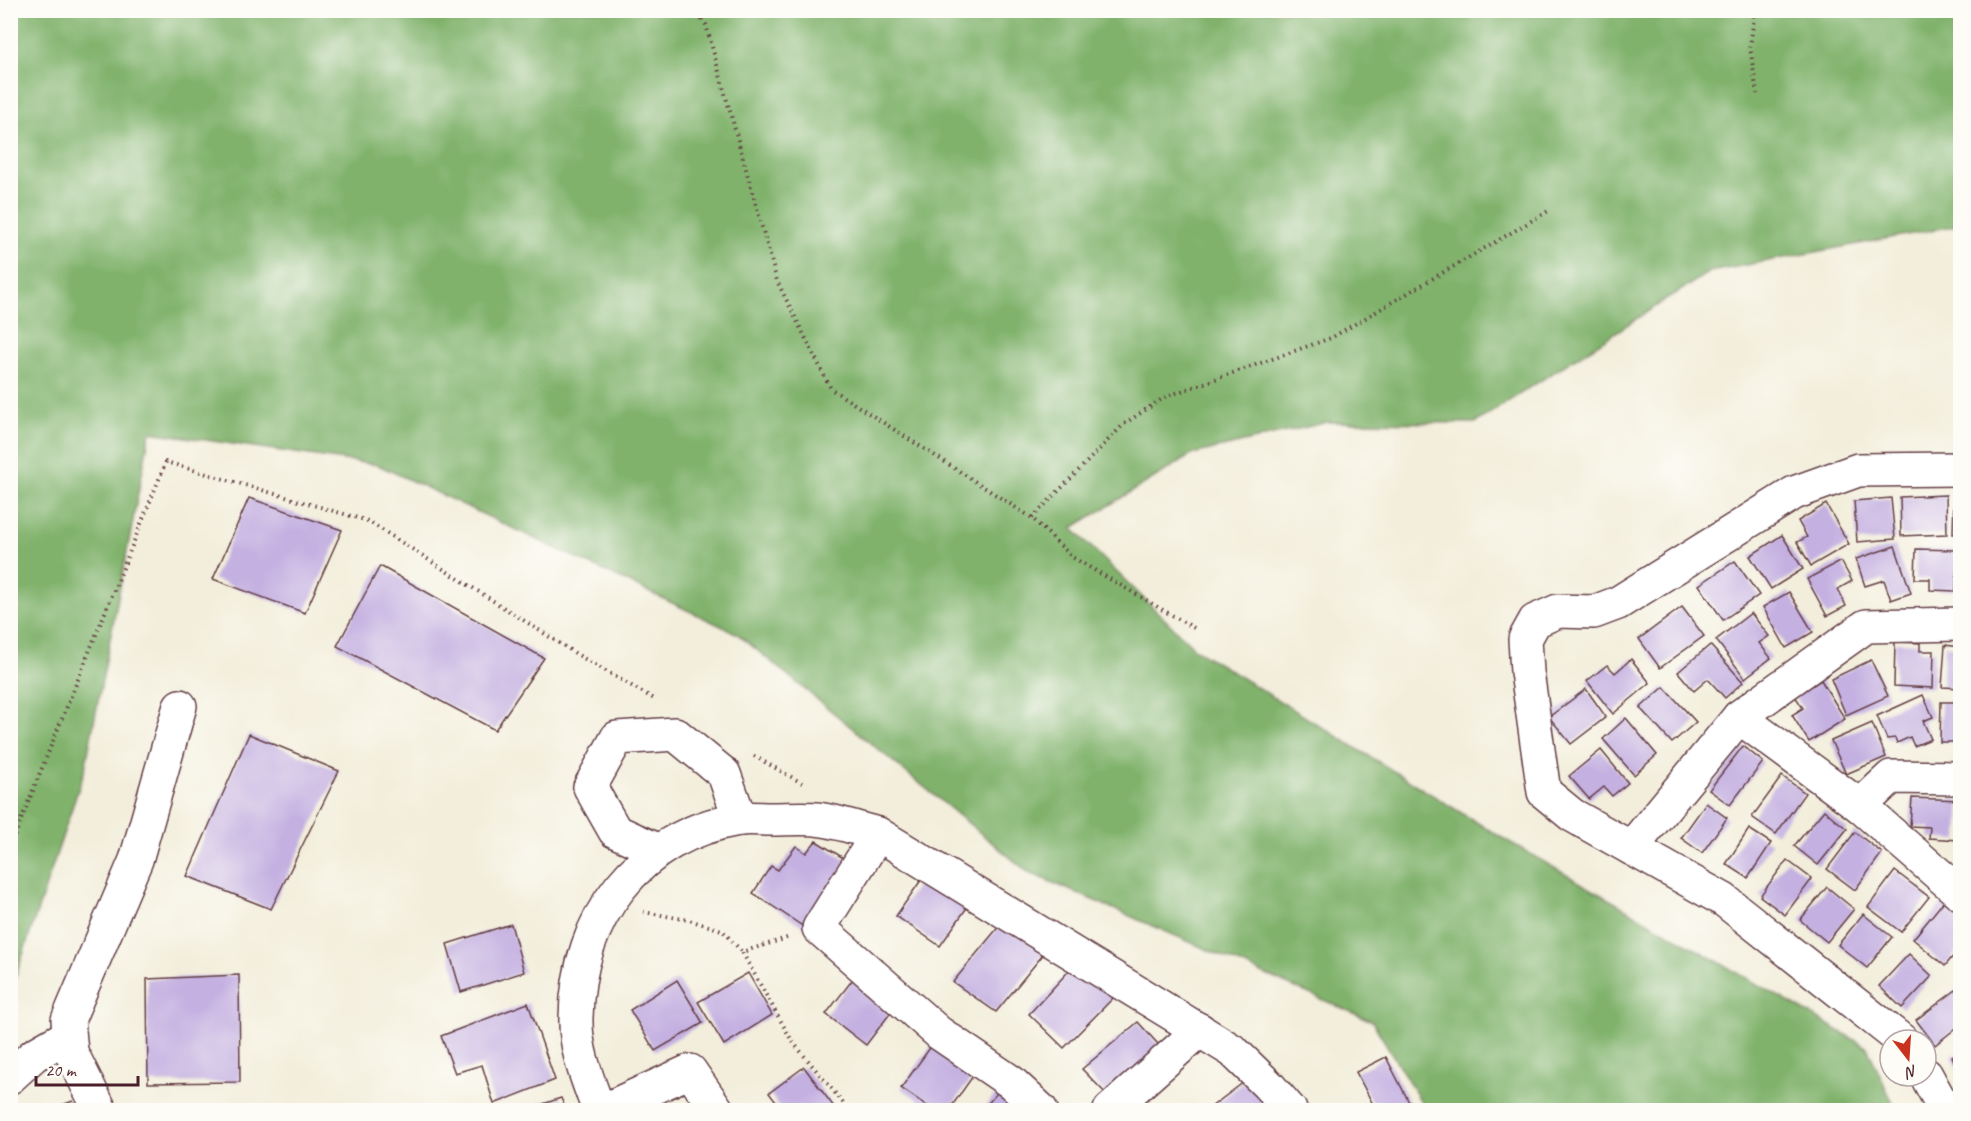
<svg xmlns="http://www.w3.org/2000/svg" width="1971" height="1121" viewBox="0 0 1971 1121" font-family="Caveat,sans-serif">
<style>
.forest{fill:#80b26c;stroke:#65684c;stroke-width:1.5}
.building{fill:#c4b0e1}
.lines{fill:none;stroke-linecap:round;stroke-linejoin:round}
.minor-casing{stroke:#633e45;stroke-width:36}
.path{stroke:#633e45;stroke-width:4;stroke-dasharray:1.5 4.5;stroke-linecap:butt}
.minor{stroke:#fff;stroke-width:33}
</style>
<rect width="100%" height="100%" fill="#fdfcf7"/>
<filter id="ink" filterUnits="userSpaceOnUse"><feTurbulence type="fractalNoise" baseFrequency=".0167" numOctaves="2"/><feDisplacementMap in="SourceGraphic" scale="12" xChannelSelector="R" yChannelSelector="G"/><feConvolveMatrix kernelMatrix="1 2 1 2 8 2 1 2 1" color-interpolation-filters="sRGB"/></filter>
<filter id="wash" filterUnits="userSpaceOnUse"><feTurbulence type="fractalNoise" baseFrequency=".008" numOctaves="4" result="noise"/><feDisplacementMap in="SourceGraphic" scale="24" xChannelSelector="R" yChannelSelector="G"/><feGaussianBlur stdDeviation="1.35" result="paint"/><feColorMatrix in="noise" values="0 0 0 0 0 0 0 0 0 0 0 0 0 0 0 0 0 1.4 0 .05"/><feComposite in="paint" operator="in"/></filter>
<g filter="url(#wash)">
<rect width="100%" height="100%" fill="#f3eedb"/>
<polygon class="forest" points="11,10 1960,11 1960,225 1709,272 1475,423 1328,422 1193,454 1072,528 1195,649 1499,836 1867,1047 1896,1110 1426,1110 1372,1021 1028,872 736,633 378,465 150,432 85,769 11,990"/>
<g id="blocks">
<g class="building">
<polygon points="1946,495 1947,534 1901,536 1900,497"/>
<polygon points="1954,496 1960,496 1960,534 1953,534"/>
<polygon points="249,498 342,530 305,613 213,579"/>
<polygon points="1891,498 1895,539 1857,542 1854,501"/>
<polygon points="1826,504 1849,544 1811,566 1797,542 1807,537 1798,521"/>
<polygon points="1782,535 1803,569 1771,589 1750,556"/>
<polygon points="1895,546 1911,593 1891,600 1884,580 1865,586 1856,559"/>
<polygon points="1916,549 1957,550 1956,591 1930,590 1930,579 1915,579"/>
<polygon points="1735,561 1759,595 1723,620 1699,585"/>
<polygon points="1841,561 1852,581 1838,589 1846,606 1827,616 1807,579"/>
<polygon points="380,566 544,658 495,730 337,646"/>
<polygon points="1789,592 1813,632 1786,648 1763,607"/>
<polygon points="1682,607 1704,636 1660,668 1639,639"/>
<polygon points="1751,613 1769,636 1759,643 1771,658 1745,678 1716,640"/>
<polygon points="1895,642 1920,643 1920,651 1934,651 1933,688 1894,686"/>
<polygon points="1710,645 1743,682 1725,698 1708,679 1694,691 1678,672"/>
<polygon points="1945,645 1960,647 1960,688 1942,687"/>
<polygon points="1631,659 1650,683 1613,714 1587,681 1607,665 1615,673"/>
<polygon points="1871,660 1888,696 1846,715 1831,679"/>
<polygon points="1821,680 1845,719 1809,742 1792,715 1803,708 1795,696"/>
<polygon points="1664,687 1696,722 1672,743 1640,708"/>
<polygon points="1586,689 1606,717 1571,744 1549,717"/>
<polygon points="1923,695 1933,717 1923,721 1931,739 1914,746 1910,737 1897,743 1895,738 1887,739 1877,716"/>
<polygon points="1941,702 1960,702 1960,742 1940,742"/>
<polygon points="1626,718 1657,755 1634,775 1603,739"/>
<polygon points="1872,723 1886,757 1846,774 1831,741"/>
<polygon points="249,734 339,771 271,909 187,876"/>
<polygon points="1743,746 1763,762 1730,805 1709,790"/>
<polygon points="1601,750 1628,783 1612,796 1604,787 1589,799 1569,776"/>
<polygon points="1782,776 1805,793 1776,834 1752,817"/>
<polygon points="1912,798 1960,800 1958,840 1929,838 1930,827 1910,826"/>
<polygon points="1706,803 1727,818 1702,853 1681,838"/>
<polygon points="1824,810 1847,829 1818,865 1794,846"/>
<polygon points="1749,829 1771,843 1748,878 1726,864"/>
<polygon points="1855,832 1882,853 1855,890 1827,869"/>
<polygon points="816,841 850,862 804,927 753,893 771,866 778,870 796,846 806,853"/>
<polygon points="1787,860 1812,879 1785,915 1760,896"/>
<polygon points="928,870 973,899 940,946 896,916"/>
<polygon points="1895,871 1929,897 1901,932 1868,907"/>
<polygon points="1827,887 1854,909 1827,942 1800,920"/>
<polygon points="1944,901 1960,914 1960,948 1945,966 1913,939"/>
<polygon points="1863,914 1892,937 1867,968 1838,945"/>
<polygon points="1005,919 1046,951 996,1012 953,982"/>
<polygon points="511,924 524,972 461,992 447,944"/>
<polygon points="1909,954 1932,976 1902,1008 1879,986"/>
<polygon points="1077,962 1114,997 1064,1048 1029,1014"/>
<polygon points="860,970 898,1003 866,1045 826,1014"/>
<polygon points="748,973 772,1015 724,1045 698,1002"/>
<polygon points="239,975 240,1082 148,1083 147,979"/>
<polygon points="677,980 703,1023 655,1051 630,1010"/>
<polygon points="1956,990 1960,996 1960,1025 1935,1045 1916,1020"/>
<polygon points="528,1003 555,1080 494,1104 482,1065 455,1073 441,1036"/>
<polygon points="1138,1022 1167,1054 1113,1101 1082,1069"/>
<polygon points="937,1038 978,1069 949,1110 933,1110 901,1088"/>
<polygon points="1960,1052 1960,1076 1952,1056"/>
<polygon points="1386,1057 1413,1110 1376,1110 1356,1072"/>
<polygon points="804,1067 834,1107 828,1110 782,1110 769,1093"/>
<polygon points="1252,1076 1277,1110 1207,1110"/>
<polygon points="998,1092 1018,1110 982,1110"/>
<polygon points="561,1098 566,1110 525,1110"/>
<polygon points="73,1101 77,1110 48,1110"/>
</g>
</g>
</g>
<g filter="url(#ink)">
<use href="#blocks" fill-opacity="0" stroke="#633e45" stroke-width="1.5"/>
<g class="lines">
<g class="minor-casing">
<g id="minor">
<polyline points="1739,717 1860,806 1960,893"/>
<polyline points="1860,806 1891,777 1960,778"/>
<polyline points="878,834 819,928 939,1033 1011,1082 1041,1110"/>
<polyline points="1631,848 1739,717 1866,626 1960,624"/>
<polyline points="657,850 615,831 590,787 617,738 675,734 724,774 740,819"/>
<polyline points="1901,1040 1724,900 1572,815 1544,792 1527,672 1525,639 1535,621 1558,611 1594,612 1618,603 1794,493 1858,470 1960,469"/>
<polyline points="1926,1075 1945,1110"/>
<polyline points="10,1077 34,1055 69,1035"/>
<polyline points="100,1110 71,1052 68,1020 136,860 180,706"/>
<path d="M599,1110C588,1081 575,1050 576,1018C577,918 638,836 739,819C749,818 761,819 771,819C786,819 802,818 816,819C837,821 858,829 878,834L1233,1051L1268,1085L1290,1110"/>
<polyline points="604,1110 690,1071 717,1110"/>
<polyline points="1110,1110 1200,1030"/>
</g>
</g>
<g class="path">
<polyline points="694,10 706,25 777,281 831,389 1032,518 1072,557 1194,628"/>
<polyline points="1755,10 1750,47 1757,94"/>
<polyline points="1032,518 1124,424 1165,397 1331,338 1550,210"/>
<polyline points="754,756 802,783"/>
<polyline points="10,847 166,462 368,521 578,655 656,700"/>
<polyline points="643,912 689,920 722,930 742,952"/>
<polyline points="787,938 742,952 792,1041 849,1110"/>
</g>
<use href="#minor" class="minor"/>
</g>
</g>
<rect width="1971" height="1121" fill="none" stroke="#fdfcf7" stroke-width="36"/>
<g transform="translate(1908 1058) rotate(163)"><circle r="28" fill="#fdfcf7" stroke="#b5a4a5" stroke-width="1.5"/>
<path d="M0-4.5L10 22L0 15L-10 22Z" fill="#c8321e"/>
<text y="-9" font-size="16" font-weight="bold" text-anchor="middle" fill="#4a1f2b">N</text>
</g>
<path d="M36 1076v9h102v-9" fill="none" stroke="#4a1f2b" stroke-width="3"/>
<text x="45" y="1076" font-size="18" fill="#4a1f2b" stroke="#fdfcf7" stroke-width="4.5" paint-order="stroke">20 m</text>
</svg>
